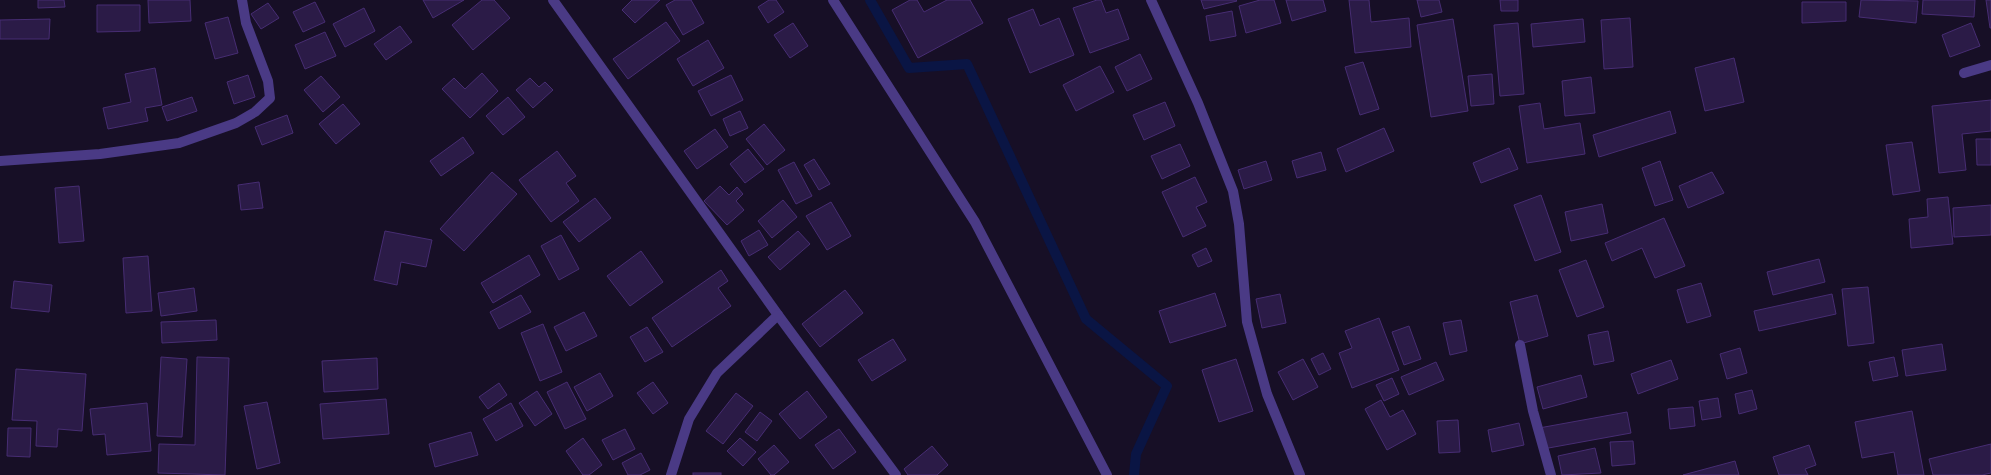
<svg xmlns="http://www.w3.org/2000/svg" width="1991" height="475" viewBox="0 0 1991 475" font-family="'Nunito Sans',sans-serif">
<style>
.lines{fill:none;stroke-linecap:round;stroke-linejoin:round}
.stream{stroke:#0a1544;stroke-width:10}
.building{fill:#2b1b47;stroke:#472d73}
.minor{stroke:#4a3a85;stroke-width:10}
</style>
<rect width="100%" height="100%" fill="#170f26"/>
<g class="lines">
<polyline class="stream" points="870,0 909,68 967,64 1086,319 1167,386 1136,454 1134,475"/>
</g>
<g class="building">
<polygon points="38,0 64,0 65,7 38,8"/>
<polygon points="148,0 190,0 191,21 149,23"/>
<polygon points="423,0 464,0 433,18"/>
<polygon points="482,0 494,0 510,18 473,50 452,25"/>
<polygon points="632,0 660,0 635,23 622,10"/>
<polygon points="675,0 691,0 704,23 683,35 666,5"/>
<polygon points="769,0 776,0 784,12 768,23 758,7"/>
<polygon points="910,0 917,0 924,12 947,0 970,0 983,23 918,58 892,10"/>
<polygon points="1097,0 1101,0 1106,13 1118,9 1129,39 1090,53 1073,8"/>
<polygon points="1201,0 1236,0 1237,1 1204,9"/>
<polygon points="1260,0 1274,0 1281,23 1246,33 1239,6"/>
<polygon points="1286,0 1323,0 1326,11 1292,21"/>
<polygon points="1349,0 1369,0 1371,22 1409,18 1411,47 1355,53"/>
<polygon points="1417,0 1439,0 1442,12 1421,17"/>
<polygon points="1500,0 1518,0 1518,11 1501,11"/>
<polygon points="1861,0 1918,1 1916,23 1859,17"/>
<polygon points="1923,0 1975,0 1974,17 1922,14"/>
<polygon points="1986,0 1991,0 1991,28 1990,28"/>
<polygon points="315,2 325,22 303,32 293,12"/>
<polygon points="1802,2 1846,2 1846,21 1802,23"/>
<polygon points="268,3 279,18 261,29 251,14"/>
<polygon points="97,5 140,5 140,31 97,32"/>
<polygon points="364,8 375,31 345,47 333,24"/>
<polygon points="1033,9 1040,26 1059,18 1074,55 1030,73 1008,19"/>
<polygon points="1232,11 1236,36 1210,41 1206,16"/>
<polygon points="228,17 238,53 215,59 205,23"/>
<polygon points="1630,18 1633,67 1604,69 1601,20"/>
<polygon points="50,19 49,39 0,39 0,20"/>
<polygon points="1453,19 1468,111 1431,117 1417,25"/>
<polygon points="1583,19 1585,42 1533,47 1531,24"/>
<polygon points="666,22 680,41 628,79 613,59"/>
<polygon points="793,23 808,46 790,58 774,35"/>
<polygon points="1518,23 1524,94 1500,96 1494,25"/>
<polygon points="1971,23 1980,46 1950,57 1942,35"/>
<polygon points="400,26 412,42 386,60 374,44"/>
<polygon points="325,32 336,56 305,69 295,45"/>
<polygon points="708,40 724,68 693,86 677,59"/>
<polygon points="1140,54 1152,79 1127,91 1115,67"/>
<polygon points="1734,58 1744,102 1705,111 1695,68"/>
<polygon points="1363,62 1379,109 1360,115 1345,67"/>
<polygon points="1100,66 1114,92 1076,111 1063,85"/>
<polygon points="155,68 162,105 145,108 148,121 108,129 103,108 131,102 125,74"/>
<polygon points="482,73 498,91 470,118 442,89 454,78 465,89"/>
<polygon points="1492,74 1494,104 1471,106 1468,76"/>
<polygon points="248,75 255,97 234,104 227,82"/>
<polygon points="731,75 743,100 711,116 698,91"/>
<polygon points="321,76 340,97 323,112 304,90"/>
<polygon points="1591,77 1595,113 1565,116 1562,81"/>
<polygon points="530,78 539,87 545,82 553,90 533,108 516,90"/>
<polygon points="192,97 197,111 167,121 162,107"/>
<polygon points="508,97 525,117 503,135 486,116"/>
<polygon points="1991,100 1991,131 1962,134 1966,170 1939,173 1932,106"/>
<polygon points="1165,102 1175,126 1144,140 1133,115"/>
<polygon points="1540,103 1544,129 1580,123 1585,154 1527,163 1519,106"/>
<polygon points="343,104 360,124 336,144 319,124"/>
<polygon points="740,111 748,128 730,136 723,119"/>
<polygon points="1670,111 1676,133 1599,157 1593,135"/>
<polygon points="287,115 293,133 262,145 255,127"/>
<polygon points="764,124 785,150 767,165 746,139"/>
<polygon points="1384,128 1394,151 1346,172 1337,149"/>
<polygon points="715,129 728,147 697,169 684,151"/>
<polygon points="463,137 474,153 441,176 430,161"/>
<polygon points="1976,139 1991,139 1991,165 1977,165"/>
<polygon points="1912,142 1920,191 1893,195 1886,145"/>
<polygon points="1180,144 1190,166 1162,179 1151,156"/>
<polygon points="1509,148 1518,169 1481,183 1473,163"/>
<polygon points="748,149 764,169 745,183 730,164"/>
<polygon points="557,151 576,176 566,183 579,201 551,222 519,180"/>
<polygon points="1321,152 1326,170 1297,178 1292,161"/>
<polygon points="814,159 830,184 819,190 804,165"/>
<polygon points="1266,161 1272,180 1244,189 1238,170"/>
<polygon points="1660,161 1673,200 1655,206 1642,168"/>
<polygon points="794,162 812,196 796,204 778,170"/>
<polygon points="492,172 517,194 464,251 440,229"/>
<polygon points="1712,172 1724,193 1688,208 1679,186"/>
<polygon points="1195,177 1207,202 1196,207 1206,226 1183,237 1162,192"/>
<polygon points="259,182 263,208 241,210 238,185"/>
<polygon points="79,186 84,241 59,243 55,188"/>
<polygon points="720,186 729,195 737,187 743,194 736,201 744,210 727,225 704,201"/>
<polygon points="1541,195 1561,252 1535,261 1514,205"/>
<polygon points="1948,197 1953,244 1911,248 1909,219 1928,217 1927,199"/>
<polygon points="595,198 611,218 579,242 563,222"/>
<polygon points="783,200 797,217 772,238 758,221"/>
<polygon points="831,202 851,236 827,250 806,216"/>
<polygon points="1602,204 1608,233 1571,241 1565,212"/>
<polygon points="1991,205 1991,235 1954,237 1953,208"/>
<polygon points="1664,218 1685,266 1655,278 1642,248 1612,261 1605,243"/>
<polygon points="759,230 768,245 749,256 741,241"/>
<polygon points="385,231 432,240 426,267 401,262 397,285 374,280"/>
<polygon points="798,231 810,244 780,270 768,257"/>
<polygon points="561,235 579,269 559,280 541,246"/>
<polygon points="1206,248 1212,261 1198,267 1192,255"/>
<polygon points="641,251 663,282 630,306 607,276"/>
<polygon points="529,255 540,275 493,303 481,283"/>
<polygon points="148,256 152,311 126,313 123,258"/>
<polygon points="1819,259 1825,282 1773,295 1767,272"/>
<polygon points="1586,260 1604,307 1577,317 1559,270"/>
<polygon points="721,270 728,281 718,288 731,306 672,347 652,318"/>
<polygon points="14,281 52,285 49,312 11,308"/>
<polygon points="1701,283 1711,316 1687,323 1677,290"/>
<polygon points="1868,287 1874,343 1848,346 1842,289"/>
<polygon points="194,288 197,311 161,316 158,293"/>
<polygon points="845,290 863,313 820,347 802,324"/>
<polygon points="1215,293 1226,326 1170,343 1159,311"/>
<polygon points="1280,294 1286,323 1262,328 1256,299"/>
<polygon points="1832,294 1836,314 1759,331 1754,311"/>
<polygon points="521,295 531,312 499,329 490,312"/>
<polygon points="1537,295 1548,336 1520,344 1510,302"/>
<polygon points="584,312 597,336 566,351 554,327"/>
<polygon points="1379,318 1399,370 1352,388 1339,353 1352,348 1345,331"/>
<polygon points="216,320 217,340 162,343 161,322"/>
<polygon points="1461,320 1467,351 1450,355 1443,323"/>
<polygon points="543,324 562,372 540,381 521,333"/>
<polygon points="1409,326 1421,359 1404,365 1392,332"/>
<polygon points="647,327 663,352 645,362 630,337"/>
<polygon points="1608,331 1614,361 1594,365 1588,335"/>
<polygon points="893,339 906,360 872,381 858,360"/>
<polygon points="1942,344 1946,370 1906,376 1902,350"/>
<polygon points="1740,348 1747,373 1727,379 1720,354"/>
<polygon points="1323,353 1331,369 1319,375 1311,359"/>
<polygon points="161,357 187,359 182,437 157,436"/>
<polygon points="197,357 229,358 225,475 158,473 159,444 195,445"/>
<polygon points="1894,357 1898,376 1873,381 1869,362"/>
<polygon points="377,358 378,389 324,392 322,361"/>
<polygon points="1236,359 1253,411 1219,422 1202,370"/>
<polygon points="1303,359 1318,387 1293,400 1278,372"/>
<polygon points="1671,360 1678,379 1638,394 1631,374"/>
<polygon points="1436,362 1444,380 1409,395 1401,377"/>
<polygon points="16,369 86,374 82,431 58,429 57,447 36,446 37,421 12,420"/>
<polygon points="600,373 613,396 587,411 574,387"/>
<polygon points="1581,375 1587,397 1543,409 1537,387"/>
<polygon points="1392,378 1399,394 1384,401 1376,385"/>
<polygon points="567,382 586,419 565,429 547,392"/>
<polygon points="653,382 668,403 653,414 637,393"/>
<polygon points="499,383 507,395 488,409 479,397"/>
<polygon points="1752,390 1757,409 1739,414 1735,394"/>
<polygon points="537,391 552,414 535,426 519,403"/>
<polygon points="807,391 827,417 800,439 779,414"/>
<polygon points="736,393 753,406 723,444 706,431"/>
<polygon points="1718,398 1721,417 1702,420 1699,401"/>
<polygon points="386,399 389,434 323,439 320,404"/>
<polygon points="1381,400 1390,417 1403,410 1416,434 1387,450 1365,409"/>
<polygon points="267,402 280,463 257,469 244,406"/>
<polygon points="147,403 151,451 107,455 105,434 93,435 90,409"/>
<polygon points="511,403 523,426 496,441 483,419"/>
<polygon points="1693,407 1695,426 1670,429 1668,409"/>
<polygon points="1912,411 1924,475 1898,475 1894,452 1862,458 1855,422"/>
<polygon points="760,412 772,421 757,441 745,432"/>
<polygon points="1627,412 1631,433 1543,449 1539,428"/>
<polygon points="1458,420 1460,452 1439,453 1437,421"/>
<polygon points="1519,423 1524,445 1492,452 1488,430"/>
<polygon points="8,428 31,428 30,457 7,456"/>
<polygon points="625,429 635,449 613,460 602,440"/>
<polygon points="839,429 856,452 833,469 815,445"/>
<polygon points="471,432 478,455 435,467 429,444"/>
<polygon points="583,438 602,465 589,475 583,475 566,451"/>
<polygon points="740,438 756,452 743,466 727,451"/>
<polygon points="1633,441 1635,464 1612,466 1610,442"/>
<polygon points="1991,444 1991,473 1982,475 1933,475 1929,459"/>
<polygon points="774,445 789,462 774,475 771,475 758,459"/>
<polygon points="1809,445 1816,465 1805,469 1808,475 1779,475 1773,457"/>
<polygon points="932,446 948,465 937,475 908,475 904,469"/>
<polygon points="1595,448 1601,473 1562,475 1558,456"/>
<polygon points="641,453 650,470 640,475 628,475 622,463"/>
<polygon points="1735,461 1739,475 1683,475"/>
<rect x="693" y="473" width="28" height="2"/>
</g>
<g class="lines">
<g class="minor">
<polyline points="553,0 778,315 896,475"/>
<polyline points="833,0 975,222 1107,475"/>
<polyline points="1151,0 1198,103 1233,191 1239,224 1247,322 1267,394 1300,475"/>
<polyline points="1964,73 1991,65"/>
<polyline points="0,161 100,154 179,143 236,123 255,112 270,98 268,81 246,23 242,0"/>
<polyline points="1520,345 1533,411 1551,475"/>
<polyline points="671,475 689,419 717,373 778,315"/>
</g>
</g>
</svg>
